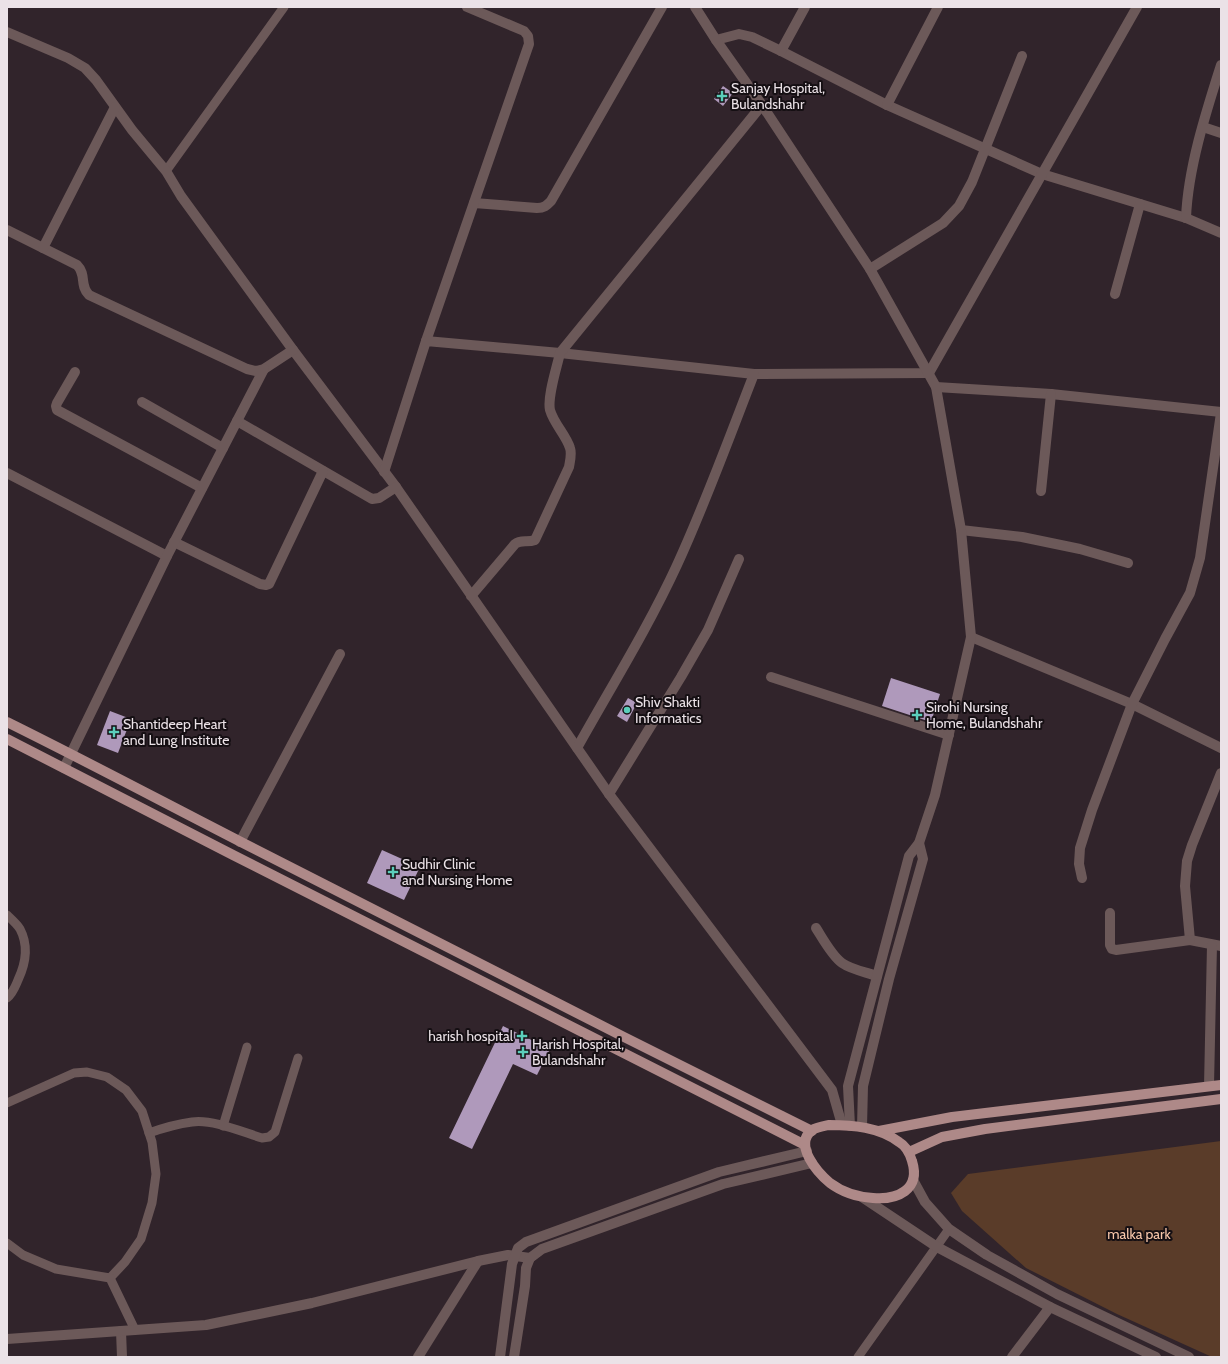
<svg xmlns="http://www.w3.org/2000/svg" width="1228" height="1364" viewBox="0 0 1228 1364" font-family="Cabin,sans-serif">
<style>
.green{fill:#5a3c29}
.building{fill:#af99bb}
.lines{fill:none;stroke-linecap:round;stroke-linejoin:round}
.service{stroke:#6c5959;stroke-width:9}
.minor{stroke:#6c5959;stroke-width:10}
.tertiary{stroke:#6c5959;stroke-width:10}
.primary{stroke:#ae8988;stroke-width:10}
.poi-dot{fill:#5bcebb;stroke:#150f13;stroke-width:1.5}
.labels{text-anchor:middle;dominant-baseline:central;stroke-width:4;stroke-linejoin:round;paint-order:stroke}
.poi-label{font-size:14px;fill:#ebe2e7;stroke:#150f13;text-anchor:start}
.park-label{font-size:14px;fill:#f8c7ab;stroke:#150f13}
</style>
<rect width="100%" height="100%" fill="#31242b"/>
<polygon class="green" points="1221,1141 1221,1357 1212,1357 1117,1314 1026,1268 962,1211 951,1193 968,1174"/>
<g class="building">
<polygon points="723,86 733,93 723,106 714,99"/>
<polygon points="891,678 940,694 931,722 882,706"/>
<polygon points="628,698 637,703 627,722 617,716"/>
<polygon points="110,711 131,719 118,753 97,745"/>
<polygon points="382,850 420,867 404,900 367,883"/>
<polygon points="503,1026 550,1049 537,1075 513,1064 472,1149 449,1138"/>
</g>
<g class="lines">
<g class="service">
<polyline points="166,171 284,7"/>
<path d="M7,915C11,919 17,924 20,929C29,946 26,963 18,980C15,987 13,993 7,998"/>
<polyline points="7,1103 74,1073 87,1072 107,1077 126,1090 142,1111 152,1142 156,1174 152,1203 141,1239 125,1262 110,1278"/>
<polyline points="223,1126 247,1047"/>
<path d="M149,1133C163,1128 177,1124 192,1122C213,1119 242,1132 262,1138L269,1137L275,1132L298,1058"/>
<polyline points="7,1243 23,1255 56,1269 110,1278 135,1330"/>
<polyline points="858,1357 949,1229"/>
</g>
<g class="minor">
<polyline points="7,32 68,58 85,68 96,80 132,130 166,171 181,196 293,350 396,487 609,794 832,1090 842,1125"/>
<polyline points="716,40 739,34 752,37 781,51 887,105 1042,174 1186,218 1221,233"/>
<polyline points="781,51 805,7"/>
<polyline points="887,105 938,7"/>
<polyline points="1203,127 1221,133"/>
<path d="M474,203L537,208C544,208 546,206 551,201L662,7"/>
<path d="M1186,218C1188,168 1206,112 1221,65"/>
<path d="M7,230L77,265C87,275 79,285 89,295L247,369L256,371L264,369L293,350"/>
<polyline points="43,248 115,107"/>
<polyline points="870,269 943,223 959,206 972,182 1022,56"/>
<polyline points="1115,294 1140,204"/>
<polyline points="426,341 529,44 528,36 524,31 467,7"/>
<polyline points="75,372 57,403 56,406 57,410 202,488"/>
<polyline points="936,387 1051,394 1221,412"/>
<polyline points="142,402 223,448"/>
<polyline points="237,421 372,499 379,498 396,487"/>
<polyline points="384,472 426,341 560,353 754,374 929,373 1137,7"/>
<polyline points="7,473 167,556"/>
<polyline points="1041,491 1051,394"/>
<polyline points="961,530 1022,537 1080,549 1128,563"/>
<polyline points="174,542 260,584 266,585 269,584 323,471"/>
<path d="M471,596L515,544C521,539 527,543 535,540L569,467C570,461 572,454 570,448C566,435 554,424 550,410C547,397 557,367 560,353L762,105"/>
<polyline points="971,637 1132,704 1221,748"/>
<polyline points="771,677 949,735"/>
<path d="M577,748C611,687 648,628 677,565C706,502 729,438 754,374"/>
<polyline points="64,768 167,556 264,369"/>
<polyline points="1221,773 1192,845 1187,861 1185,886 1190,940 1221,946"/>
<polyline points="609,794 681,677 708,630 739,559"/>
<polyline points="240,842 340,654"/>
<polyline points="1082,878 1079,864 1080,848 1092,810 1132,704 1165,639 1190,593 1200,558 1221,413"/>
<polyline points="1110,913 1110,945 1112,949 1116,950 1190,940"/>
<path d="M816,928C823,939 832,956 842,963C852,970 866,972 877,976"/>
<polyline points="1209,1086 1212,945"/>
<polyline points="121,1331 122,1357"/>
<polyline points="7,1339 206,1325 312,1303 478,1261 508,1255 530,1258"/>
<polyline points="418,1357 478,1261"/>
<polyline points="1012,1357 1050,1307"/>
</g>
<g class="tertiary">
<polyline points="695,7 716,40 762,105 870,269 936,387 961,530 971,637 935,795 919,843 909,856 848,1086 850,1126"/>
<polyline points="862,1127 863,1086 889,979 923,859 919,843"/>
<polyline points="913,1180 925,1202 949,1229 987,1255 1057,1294 1189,1357"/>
<polyline points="862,1197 937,1247 1050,1307 1156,1357"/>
<polyline points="500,1357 512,1264 518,1248 526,1242 719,1172 807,1151"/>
<polyline points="514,1357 525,1286 526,1268 530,1258 542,1249 723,1184 812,1163"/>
</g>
<g class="primary">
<path d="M7,722C86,761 163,802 241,842C431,940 621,1036 812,1131"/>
<polyline points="7,739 233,855 805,1145"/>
<path d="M829,1125C853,1125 879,1127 899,1142C906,1146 910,1154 912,1161C921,1190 897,1200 873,1198C858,1197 842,1192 830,1183C818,1173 793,1145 812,1130C817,1127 824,1126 829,1125Z"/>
<polyline points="879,1131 952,1117 1221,1085"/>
<polyline points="909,1152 942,1137 985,1129 1221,1099"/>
</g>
</g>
<g class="poi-dot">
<path d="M720 90h4v4h4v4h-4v4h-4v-4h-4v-4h4z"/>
<circle cx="627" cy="710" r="4"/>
<path d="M915 709h4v4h4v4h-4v4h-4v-4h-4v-4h4z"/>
<path d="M112 726h4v4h4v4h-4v4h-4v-4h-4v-4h4z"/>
<path d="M391 866h4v4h4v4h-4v4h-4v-4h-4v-4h4z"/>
<path d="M520 1030h4v4h4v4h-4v4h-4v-4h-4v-4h4z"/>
<path d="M521 1046h4v4h4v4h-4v4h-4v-4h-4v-4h4z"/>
</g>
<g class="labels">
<g class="poi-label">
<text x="731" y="88">Sanjay Hospital,<tspan x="731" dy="16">Bulandshahr</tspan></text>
<text x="635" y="702">Shiv Shakti<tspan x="635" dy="16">Informatics</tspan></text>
<text x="926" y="707">Sirohi Nursing<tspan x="926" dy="16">Home, Bulandshahr</tspan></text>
<text x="123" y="724">Shantideep Heart<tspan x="123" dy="16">and Lung Institute</tspan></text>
<text x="402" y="864">Sudhir Clinic<tspan x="402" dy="16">and Nursing Home</tspan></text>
<text x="513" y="1036" text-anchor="end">harish hospital</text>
<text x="532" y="1044">Harish Hospital,<tspan x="532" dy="16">Bulandshahr</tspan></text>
</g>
<g class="park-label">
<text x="1139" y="1234">malka park</text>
</g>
</g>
<rect width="1228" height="1364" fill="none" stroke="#ebe2e7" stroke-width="16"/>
</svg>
